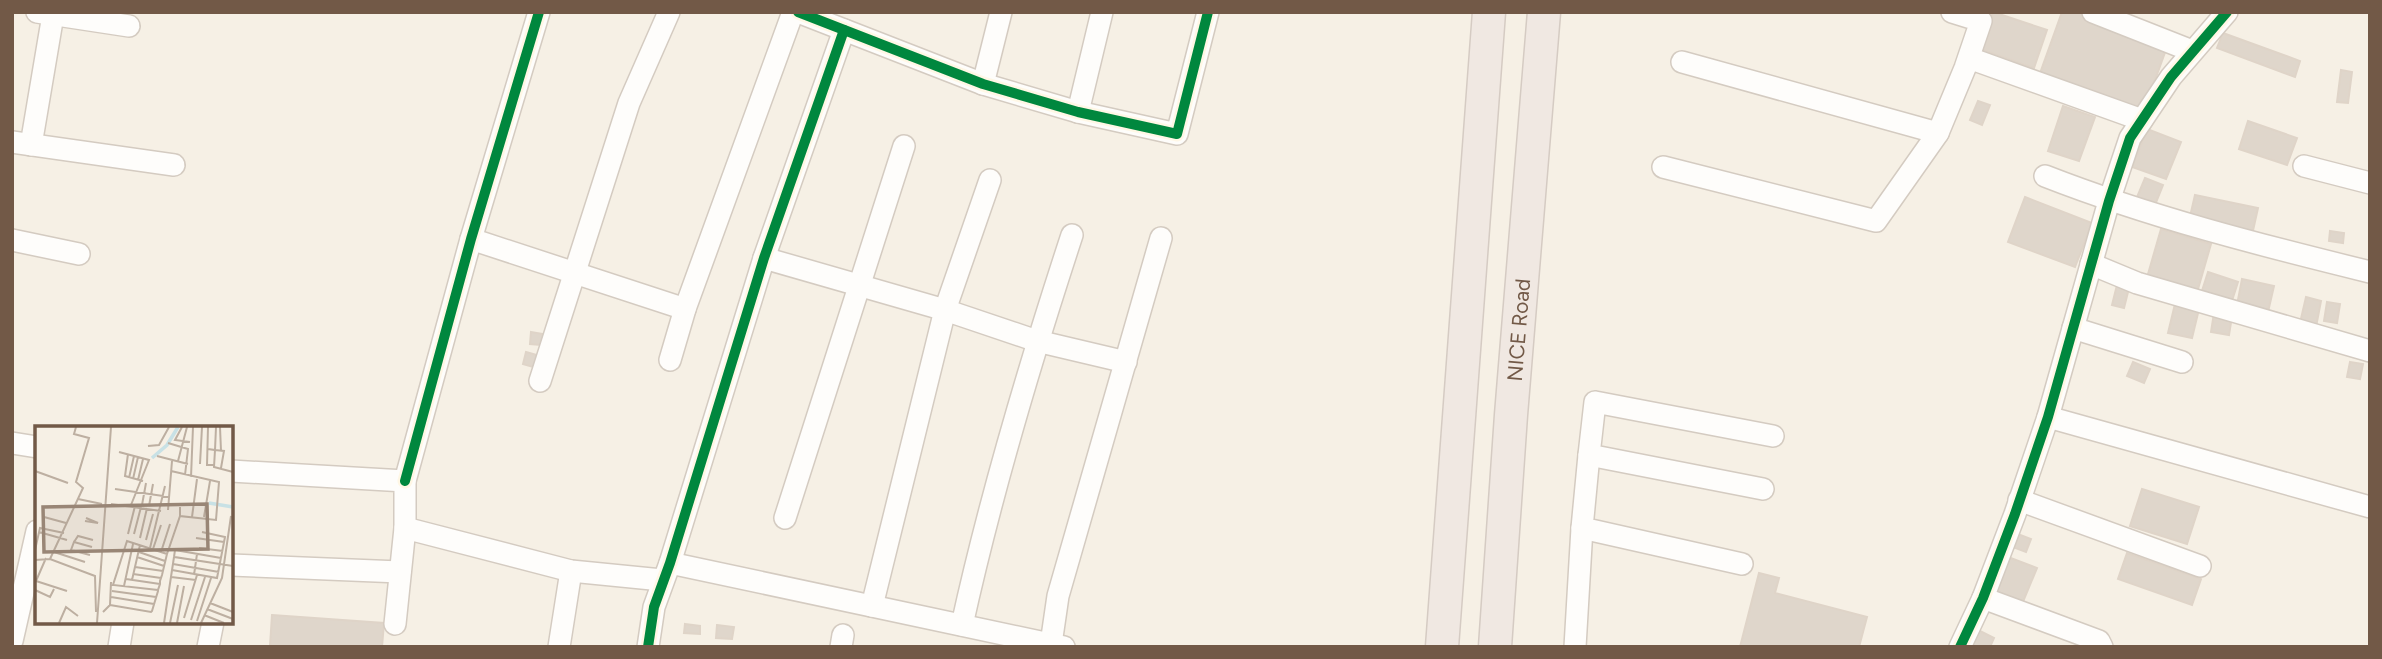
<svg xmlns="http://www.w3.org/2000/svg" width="2382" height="659" viewBox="0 0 2382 659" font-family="Figtree,sans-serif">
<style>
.building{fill:#dfd6cb;stroke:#dfd4c8;stroke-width:2}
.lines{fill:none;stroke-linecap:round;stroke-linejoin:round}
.minor-casing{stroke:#d4cbc1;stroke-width:24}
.highway-casing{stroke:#d5cbc3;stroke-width:35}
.minor{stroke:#fefdfb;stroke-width:21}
.highway{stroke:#f0e8e2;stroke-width:32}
.cycleway-casing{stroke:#fff7e5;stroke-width:15}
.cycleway{stroke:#00873e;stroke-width:10}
.labels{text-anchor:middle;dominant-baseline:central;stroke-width:5;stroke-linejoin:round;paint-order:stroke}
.street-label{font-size:21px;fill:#725947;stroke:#fff7e5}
.inset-river{fill:none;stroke:#c8e1e5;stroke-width:3.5}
.inset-road{fill:none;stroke:#bdafa1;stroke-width:2}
.view{fill:#998676;fill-opacity:0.15;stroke:#998676;stroke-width:3.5}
.inset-edge{fill:none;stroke:#725947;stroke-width:3.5}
</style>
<rect width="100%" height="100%" fill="#f6f0e5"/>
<g class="building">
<polygon points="1993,12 2047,30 2034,68 1980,49"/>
<polygon points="2062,12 2079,12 2168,44 2142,116 2038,79"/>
<polygon points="2223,33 2300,61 2295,77 2217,48"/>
<polygon points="2341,70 2352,72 2348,103 2337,102"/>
<polygon points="1978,101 1990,105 1982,125 1970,120"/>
<polygon points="2063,106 2095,117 2079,161 2048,151"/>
<polygon points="2248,121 2297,138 2287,165 2239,149"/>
<polygon points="2147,129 2181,142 2166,179 2132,167"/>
<polygon points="2145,178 2163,185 2153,210 2135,202"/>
<polygon points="2195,195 2258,208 2252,235 2189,221"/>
<polygon points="2025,197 2092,223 2075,267 2008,242"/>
<polygon points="2161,229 2211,244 2196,296 2146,281"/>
<polygon points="2330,231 2344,233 2343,243 2329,241"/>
<polygon points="2208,272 2238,282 2230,307 2200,297"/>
<polygon points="2242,279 2274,286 2268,312 2237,305"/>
<polygon points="2117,285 2129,288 2124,308 2112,305"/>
<polygon points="2306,297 2321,301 2316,327 2300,323"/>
<polygon points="2327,302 2340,304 2337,323 2324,321"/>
<polygon points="2175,304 2199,309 2192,338 2168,333"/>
<polygon points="2214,313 2232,316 2229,335 2211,332"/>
<polygon points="531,332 543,334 541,345 530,344"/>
<polygon points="526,352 540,356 537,368 523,364"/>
<polygon points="2133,362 2150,369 2144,383 2127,376"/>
<polygon points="2350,362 2363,364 2360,379 2347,377"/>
<polygon points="2142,489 2199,507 2187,544 2130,526"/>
<polygon points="2015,533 2031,539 2026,552 2010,546"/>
<polygon points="2127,553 2201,579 2192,605 2118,579"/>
<polygon points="2008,557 2037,568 2020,609 1992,597"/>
<polygon points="1759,573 1779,578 1775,593 1867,617 1859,647 1740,647"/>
<polygon points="272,615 384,623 382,647 270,646"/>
<polygon points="685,624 700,626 700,634 684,633"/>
<polygon points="717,625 734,627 732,639 716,638"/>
<polygon points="1974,628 1994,638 1990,647 1964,647"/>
</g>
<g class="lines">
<g class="minor-casing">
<g id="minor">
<polyline points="37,12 129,26"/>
<polyline points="798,12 983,84 1078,112 1177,134 1208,12"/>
<polyline points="2093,12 2192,51"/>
<polyline points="1969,58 2142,120"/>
<polyline points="1682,62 1938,133 1965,68 1981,21 1952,12"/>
<polyline points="983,84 1001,12"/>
<polyline points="1078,112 1102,12"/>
<polyline points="12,142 174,165"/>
<polyline points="31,145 53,15"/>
<polyline points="2304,166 2370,183"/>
<polyline points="1663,167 1876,221 1938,133"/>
<path d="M2045,176C2150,217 2260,245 2370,272"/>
<polyline points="471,239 685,309"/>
<polyline points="12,240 79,254"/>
<polyline points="764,258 945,310 1037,341 1126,362"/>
<polyline points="2091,264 2137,283 2370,351"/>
<polyline points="2073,328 2182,362"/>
<polyline points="670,360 685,309 793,12"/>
<polyline points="540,381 629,103 669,12"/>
<polyline points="2048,417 2370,507"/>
<polyline points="12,443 37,447"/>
<polyline points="1589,455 1582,528 1742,564"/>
<polyline points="231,471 405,481 405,528 395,624"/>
<polyline points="405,481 471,239 539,12"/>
<polyline points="1763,489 1589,455 1595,402 1773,436"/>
<polyline points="2019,500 2200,566"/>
<polyline points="785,518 904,146"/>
<polyline points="405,528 571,571 662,580"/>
<polyline points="670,563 1064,647"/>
<polyline points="231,565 400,572"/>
<polyline points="1983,598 2099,641 2102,647"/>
<polyline points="872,606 945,310 990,180"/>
<path d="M962,625C991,493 1030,363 1072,235"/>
<polyline points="12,641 37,531"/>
<polyline points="1051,644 1058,596 1161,238"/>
<polyline points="119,647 123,622"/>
<polyline points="208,647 213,622"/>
<polyline points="559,647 571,571"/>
<polyline points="648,647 654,607 670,563 764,258 844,30"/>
<polyline points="841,647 843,635"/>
<polyline points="1575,647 1582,528"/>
<polyline points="1960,647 1983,598 2015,514 2048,417 2109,201 2130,138 2171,77 2227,12"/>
</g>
</g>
<g class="highway-casing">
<g id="highway">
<polyline points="1442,647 1489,12"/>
<path id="s1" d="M1495,647L1511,415L1544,12"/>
</g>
</g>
<use href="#minor" class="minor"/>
<use href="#highway" class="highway"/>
<g class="cycleway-casing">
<g id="cycleway">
<polyline points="798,12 983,84 1078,112 1177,134 1208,12"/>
<polyline points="405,481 471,239 539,12"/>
<polyline points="648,647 654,607 670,563 764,258 844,30"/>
<polyline points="1960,647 1983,598 2015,514 2048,417 2109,201 2130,138 2171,77 2227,12"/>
</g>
</g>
<use href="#cycleway" class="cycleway"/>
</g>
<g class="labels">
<g class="street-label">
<text stroke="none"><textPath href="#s1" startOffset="318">NICE Road</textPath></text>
</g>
</g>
<g transform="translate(35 426)">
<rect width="198" height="198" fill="#f6f0e5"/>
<path class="inset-river" d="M117,32L132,19L143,1M174,77L198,81"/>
<path class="inset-road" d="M147,1L140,14L155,16M173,1L172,39H179M185,1L186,25M133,17L153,23L150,49M113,20L124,19L134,1M173,23L180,24L181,1M84,26L114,34L96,79M93,28L90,50L108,55M122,30L153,38M143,35L152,1M165,38L167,1M186,42L189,25L180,24L179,41L198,46M0,45L33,57M136,45L184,56L181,94L145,90V81M156,51L158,1M94,52L99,30M98,53L103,31M103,54L108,33M80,63L135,71M43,73L67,78M76,78L126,85M107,79L111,57M114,80L118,58M133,84L137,35M9,91L31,97M157,91L162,53M169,91L175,55M50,95L63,97L51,92M4,106L32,114M93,108L100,80M99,108L106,81M105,112L112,82M161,112L189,116M111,114L118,88M39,116L43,110L58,114M115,122L130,60M164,122L188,125M118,123L126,99M0,124L5,102L29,107M19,126L50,136M104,126L130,135M126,126L135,98M132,128L145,90M55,129L36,124L39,116L57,121M102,131L129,140M139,131L140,124L186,132M15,133L48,62L41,56L54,12L39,8L41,1M0,134L15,133L60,150L61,186M138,138L184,146M100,141L128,145M137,144L182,152L190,111L167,106M98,148L126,152M159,149L162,128M136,151L161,154M91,153L125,158M97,154L105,119M1,155L32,165M1,155L11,132M89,160L98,118M0,164L15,171L19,163M77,165L121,171M76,171L119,178M175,177L198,186M75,179L116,186L117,185L123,165V164L125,158V155L127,149L132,128L92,115L78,159L123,164M172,183L198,193M68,186L75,179L76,156M169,189L189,197M149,192L162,149M156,194L170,151M162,195L176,152M24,197L31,181L43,190M62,197L76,1M129,197L139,131L198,140M135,197L143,159M142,197L149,160M166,197L187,152L196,90"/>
<path class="view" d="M172,78L173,123L9,126L8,81Z"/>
<rect width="198" height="198" class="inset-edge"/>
</g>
<rect width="2382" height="659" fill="none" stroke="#725947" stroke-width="28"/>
</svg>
